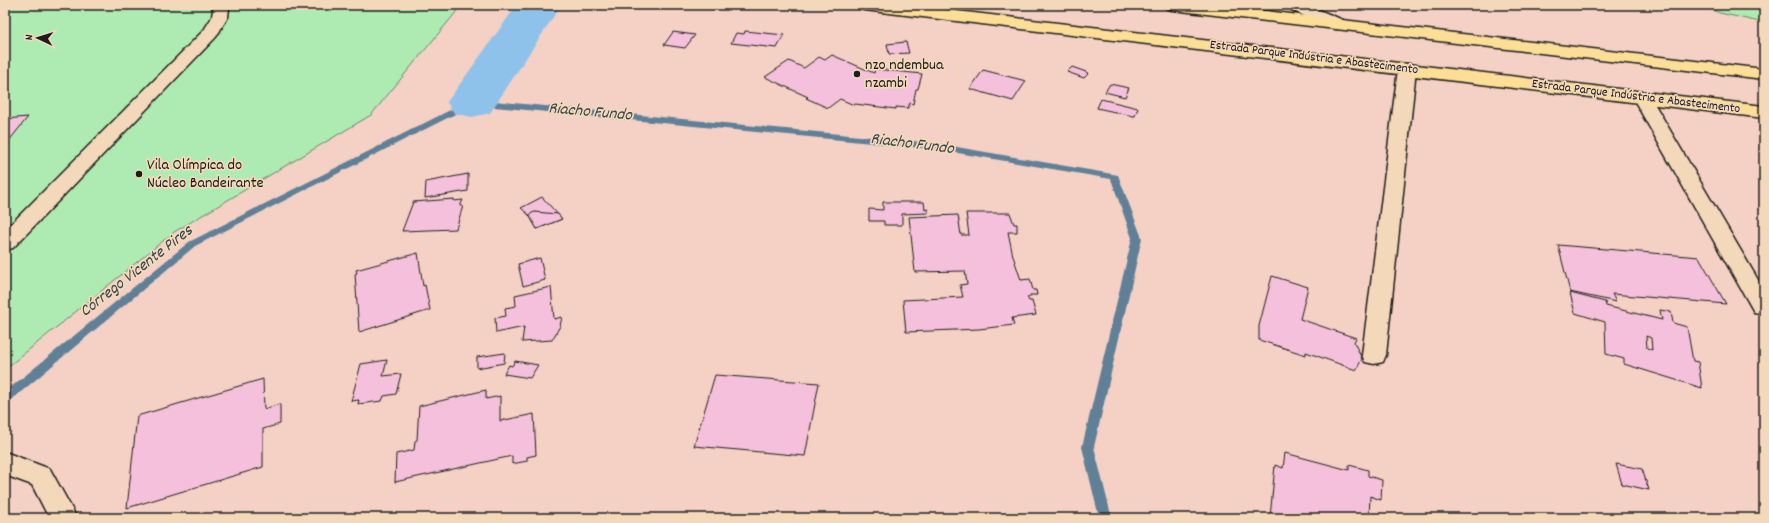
<svg xmlns="http://www.w3.org/2000/svg" width="1769" height="523" viewBox="0 0 1769 523" font-family="Dekko,sans-serif">
<style>
.green{fill:#aeebb2;stroke:#658467}
.lines{fill:none;stroke-linecap:round;stroke-linejoin:round}
.stream{fill:#608098;fill-rule:evenodd}
.river{fill:#8ec2eb;fill-rule:evenodd}
.building{fill:#f5c0dc;stroke:#1c1c1c;fill-rule:evenodd}
.minor-casing{stroke:#1c1c1c;stroke-width:3}
.highway-casing{stroke:#1c1c1c;stroke-width:3}
.minor{fill:#f3d8ba;fill-rule:evenodd}
.highway{fill:#fcde96;fill-rule:evenodd}
.poi-dot{fill:#1c1c1c;stroke:#f3d8ba;stroke-width:1.5}
.labels{text-anchor:middle;dominant-baseline:central;stroke-width:3.5;stroke-linejoin:round;paint-order:stroke}
.far-street-label{font-size:13px;fill:#1c1c1c;stroke:#f3d8ba}
.poi-label{font-size:16px;fill:#1c1c1c;stroke:#f3d8ba;text-anchor:start}
.water-label{font-size:17px;font-style:italic;fill:#384650;stroke:#f3d8ba}
</style>
<rect width="100%" height="100%" fill="#f4d1c4"/>
<filter id="ink" filterUnits="userSpaceOnUse"><feTurbulence type="fractalNoise" baseFrequency=".025" numOctaves="2"/><feDisplacementMap in="SourceGraphic" scale="8" xChannelSelector="R" yChannelSelector="G"/><feConvolveMatrix kernelMatrix="1 2 1 2 8 2 1 2 1" color-interpolation-filters="sRGB"/></filter>
<g filter="url(#ink)">
<g class="green">
<polygon points="5,5 462,5 371,115 174,232 5,369"/>
<polygon points="1699,5 1764,5 1764,23 1720,13"/>
</g>
<g class="lines">
<polygon class="stream" points="472,99 934,143 1118,175 1142,238 1094,447 1110,511 1114,518 1100,518 1098,513 1082,447 1132,238 1111,179 934,149 473,105 195,246 9,402 5,404 5,392 189,242"/>
<polygon class="river" points="517,5 561,5 490,113 472,117 454,113 447,102"/>
</g>
<g class="building">
<polygon points="745,31 784,35 777,48 731,43 736,33 744,34"/>
<polygon points="673,32 695,35 685,48 664,45"/>
<polygon points="906,42 909,53 889,54 887,44"/>
<polygon points="832,55 874,73 875,69 922,74 918,89 916,89 913,104 910,103 908,108 896,107 896,109 855,104 854,105 840,99 828,108 806,98 808,97 765,77 789,61 804,68 819,57 825,60"/>
<polygon points="1072,67 1089,73 1084,78 1067,72"/>
<polygon points="983,70 1026,81 1013,101 970,89"/>
<polygon points="1110,84 1129,88 1125,97 1105,92"/>
<polygon points="1101,99 1138,108 1135,116 1133,116 1097,108"/>
<polygon points="28,117 8,142 5,142 5,119"/>
<polygon points="468,174 468,191 425,198 426,182"/>
<polygon points="542,197 562,219 537,229 529,215 521,208"/>
<polygon points="454,199 454,201 463,200 460,206 463,206 462,209 456,229 402,231 413,202"/>
<polygon points="883,202 924,202 925,210 928,209 928,213 902,214 902,225 884,225 884,221 869,221 869,209 883,210"/>
<polygon points="534,212 558,214 562,219 537,229 529,215"/>
<polygon points="966,213 1010,213 1014,224 1017,224 1017,232 1008,232 1013,256 1021,280 1030,279 1033,290 1036,290 1037,295 1030,295 1030,297 1027,297 1029,301 1032,301 1036,315 1012,318 1014,325 979,329 906,332 903,300 963,297 960,285 967,284 965,271 915,272 909,217 958,215 961,235 969,235"/>
<polygon points="1558,245 1699,257 1726,304 1612,294 1616,302 1570,292"/>
<polygon points="418,253 423,286 425,285 430,310 359,332 355,274 357,273 356,270"/>
<polygon points="540,258 545,280 523,286 518,264"/>
<polygon points="1272,276 1308,287 1300,319 1356,338 1354,342 1362,359 1356,370 1306,352 1306,355 1259,340 1259,326"/>
<polygon points="551,287 554,319 562,317 560,326 552,340 522,342 524,327 496,333 495,318 506,316 505,308 516,306 515,295"/>
<path d="M1570,293L1605,302L1606,306L1662,320L1660,310L1671,312L1673,323L1687,327L1693,361L1698,362L1702,388L1624,364V359L1606,354L1605,322L1575,313ZM1646,336L1651,338L1652,350L1647,348Z"/>
<polygon points="505,353 504,363 477,368 477,357"/>
<polygon points="387,360 383,376 401,374 396,394 384,396 382,401 358,404 359,400 351,401 361,364"/>
<polygon points="515,361 538,365 530,378 504,374 509,365 512,366"/>
<polygon points="715,375 819,383 805,456 694,446"/>
<polygon points="263,379 264,409 280,404 280,424 263,429 263,467 127,508 137,416"/>
<polygon points="486,390 486,399 500,396 500,421 534,414 536,455 527,457 527,461 512,464 512,456 395,482 396,454 414,450 415,441 417,440 419,406"/>
<polygon points="1285,453 1349,470 1349,465 1368,470 1368,476 1382,480 1381,500 1370,496 1369,518 1270,518 1275,465 1283,468"/>
<polygon points="1616,464 1642,469 1649,490 1622,484"/>
</g>
<g class="lines">
<g class="minor-casing">
<g id="minor">
<polygon points="210,5 227,5 229,8 228,17 216,37 13,248 5,250 5,230 204,30 212,17 213,9"/>
<polygon points="1285,5 1307,5 1343,20 1345,24 1343,28 1337,29 1331,28 1287,8"/>
<polygon points="1407,64 1413,65 1416,69 1386,355 1383,362 1374,364 1365,362 1362,355 1398,69 1401,65"/>
<polygon points="1642,93 1648,94 1651,98 1764,290 1764,314 1754,312 1633,98 1636,94"/>
<polygon points="5,452 50,469 77,518 49,518 32,485 5,475"/>
</g>
</g>
<g class="highway-casing">
<g id="highway">
<polygon points="856,5 905,5 1764,106 1764,118 864,10 858,8"/>
<polygon points="1164,5 1214,5 1764,69 1764,79 1172,10 1166,8"/>
</g>
</g>
<use href="#minor" class="minor"/>
<use href="#highway" class="highway"/>
</g>
</g>
<g class="poi-dot">
<circle cx="857" cy="74" r="4"/>
<circle cx="139" cy="174" r="4"/>
</g>
<g class="labels">
<g class="far-street-label">
<text transform="translate(1314 58) rotate(7)">Estrada Parque Indústria e Abastecimento</text>
<text transform="translate(1636 97) rotate(7)">Estrada Parque Indústria e Abastecimento</text>
</g>
<g class="poi-label">
<text x="865" y="65">nzo ndembua<tspan x="865" dy="18">nzambi</tspan></text>
<text x="147" y="165">Vila Olímpica do<tspan x="147" dy="18">Núcleo Bandeirante</tspan></text>
</g>
<g class="water-label">
<text transform="translate(590 113) rotate(5)">Riacho Fundo</text>
<text transform="translate(912 145) rotate(7)">Riacho Fundo</text>
<text transform="translate(137 272) rotate(-38)">Córrego Vicente Pires</text>
</g>
</g>
<rect width="1769" height="523" fill="none" stroke="#f3d8ba" stroke-width="20"/>
<rect x="10" y="10" width="1749" height="503" fill="none" stroke="#1c1c1c" stroke-width="1.5" filter="url(#ink)"/>
<g transform="translate(38 38) rotate(274)" stroke="#f3d8ba" stroke-width="3" paint-order="stroke">
<path d="M0-3L7 15L0 10L-7 15Z" fill="#1c1c1c"/>
<text y="-6" font-size="11" font-weight="bold" text-anchor="middle" fill="#1c1c1c">N</text>
</g>
</svg>
